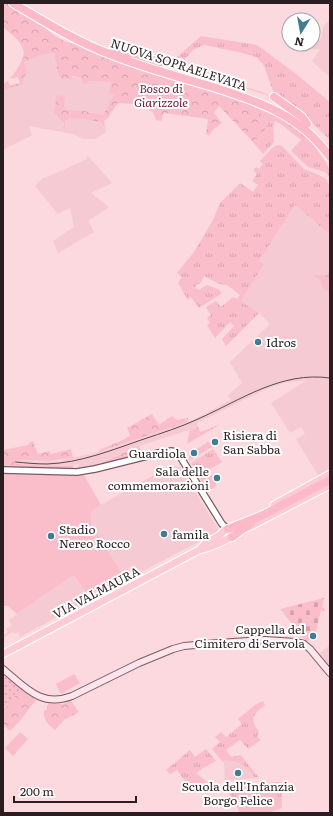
<svg xmlns="http://www.w3.org/2000/svg" width="333" height="816" viewBox="0 0 333 816" font-family="Literata,serif">
<style>
.built{fill:#f5cad2}
.grass{fill:url(#grass-tufts)}
.forest{fill:url(#forest-crowns)}
.cemetery{fill:url(#cemetery-stones)}
.park{fill:url(#park-dots)}
.pitch{fill:#fabeca}
.lines{fill:none;stroke-linecap:round;stroke-linejoin:round}
.tertiary-casing{stroke:#785b61;stroke-width:8}
.secondary-casing{stroke:#785b61;stroke-width:8}
.primary-casing{stroke:#fff;stroke-width:9}
.trunk-casing{stroke:#fff;stroke-width:10}
.tertiary{stroke:#fff;stroke-width:5.5}
.secondary{stroke:#fee5eb;stroke-width:6}
.primary{stroke:#fdcbd6;stroke-width:7}
.trunk{stroke:#fcbac8;stroke-width:8}
.rail{stroke:#5b4a4e;stroke-width:1}
.poi-dot{fill:#407d94;stroke:#fff;stroke-width:1.5}
.labels{text-anchor:middle;dominant-baseline:central;stroke-width:4;stroke-linejoin:round;paint-order:stroke}
.street-label{font-size:12px;fill:#2a1e21;stroke:#fff}
.park-label{font-size:12px;font-style:italic;fill:#6f1a37;stroke:#fff}
.poi-label{font-size:12px;fill:#2a1e21;stroke:#fff;text-anchor:start}
</style>
<defs>
<pattern id="grass-tufts" width="24" height="20" patternUnits="userSpaceOnUse"><rect width="24" height="20" fill="#fabeca"/><path d="M3 7l-1-3M5 7V3M7 7l1-3M15 17l-1-3M17 17v-4M19 17l1-3" fill="none" stroke="#d6a3ad"/></pattern>
<pattern id="forest-crowns" width="20" height="18" patternUnits="userSpaceOnUse"><rect width="20" height="18" fill="#fabeca"/><path d="M2 6a3 3 0 1 1 6 0M12 15a3 3 0 1 1 6 0" fill="none" stroke="#d6a3ad"/></pattern>
<pattern id="cemetery-stones" width="16" height="16" patternUnits="userSpaceOnUse"><rect width="16" height="16" fill="#fabeca"/><path d="M2 7V4a2 2 0 0 1 4 0v3zM10 15v-3a2 2 0 0 1 4 0v3z" fill="#d6a3ad"/></pattern>
<pattern id="park-dots" width="8" height="8" patternUnits="userSpaceOnUse"><rect width="8" height="8" fill="#fabeca"/><path d="M2 2h.1M6 6h.1" fill="none" stroke="#d6a3ad" stroke-width="1.8" stroke-linecap="round"/></pattern>
</defs>
<rect width="100%" height="100%" fill="#fbd9df"/>
<g class="built">
<polygon points="330,20 330,77 312,61 320,50 312,49 307,52 300,52 295,44 313,44 313,34 317,43 321,38 324,25"/>
<polygon points="54,53 59,77 82,78 88,83 89,81 111,82 114,95 104,115 81,110 80,111 64,109 65,96 56,95 55,109 54,109 65,128 65,121 72,118 76,119 78,118 101,122 104,127 105,124 106,132 96,139 83,139 73,134 29,126 32,135 3,150 3,90 22,85 27,71 24,62 41,55"/>
<polygon points="88,156 112,183 91,193 109,207 88,221 94,232 58,253 53,241 74,227 70,208 58,214 35,186 44,177 45,178 87,159 86,157"/>
<polygon points="295,205 328,233 330,228 330,272 328,275 314,275 321,281 322,288 330,293 330,472 319,477 296,439 305,434 301,427 290,433 271,403 307,380 284,383 266,389 197,423 198,427 139,446 92,466 79,469 78,464 52,466 16,464 16,460 37,462 59,461 104,451 193,420 231,400 228,395 242,383 230,362 270,324 259,313 241,301 263,264 259,261"/>
<polygon points="170,466 180,467 219,531 126,580 92,525 90,517 94,509"/>
<polygon points="74,576 91,599 20,637 18,632 14,634 13,632 4,637 5,640 3,642 4,635 8,632 6,629 12,625 9,620 69,578"/>
<polygon points="330,645 330,670 318,655"/>
<polygon points="222,761 231,761 240,762 248,769 255,778 225,781 224,763"/>
</g>
<g class="grass">
<polygon points="201,36 257,45 295,73 330,102 330,140 299,110 277,97 274,93 263,64 256,57 238,52 204,45 193,50 184,60 178,62 163,59 176,58"/>
<polygon points="171,64 192,68 208,76 261,92 272,97"/>
<path d="M257,106C284,118 306,131 322,157C327,164 330,168 330,177L325,172L308,167L291,151L301,140L282,125L275,121L273,127L274,142L263,154L253,142C260,136 266,132 267,122L264,119L261,120L258,119L259,115Z"/>
<polygon points="278,145 282,146 304,169 319,175 327,180 330,187 330,228 328,233 295,205 259,261 264,264 241,301 259,313 226,346 222,339 234,326 230,322 215,338 207,325 210,323 207,318 211,315 206,307 216,301 221,307 233,297 237,299 240,295 227,285 219,284 204,276 200,284 197,284 195,288 199,290 207,285 220,290 221,294 199,308 191,297 188,300 178,283 182,277 177,273 194,252 213,220 220,203 240,183 253,192 258,185 252,181 257,174 253,170 256,167 259,169 263,164 260,161 273,147"/>
<polygon points="330,272 330,293 322,288 321,281 313,275 328,275"/>
<polygon points="209,441 212,447 189,461 189,455 192,456 199,452 197,449"/>
<polygon points="213,449 222,462 208,470 217,485 208,492 191,463"/>
<path d="M263,701L265,705C253,715 249,718 259,732L257,737L261,740L248,749L240,740L226,750L231,757L241,755L259,778H255C245,764 239,760 222,761L212,749L220,742L215,737L221,732L226,737L242,724L238,719L255,705Z"/>
<polygon points="206,749 216,761 203,768 196,773 211,785 189,787 177,770 170,774 166,770 190,750 195,757"/>
<polygon points="275,782 281,782 282,808 268,813 240,813 226,787"/>
</g>
<g class="forest">
<path d="M3,3H7L44,27L55,36L66,42L83,46L112,60L141,70L225,95L257,106L260,112L258,119L261,120L264,119L267,122C266,132 260,136 253,142L219,106L214,113L222,123L213,130L209,136L206,134L208,119L164,113L161,121L156,120L153,112L143,106L144,102L139,100L133,104L118,103L110,114L109,117L104,121L105,124L104,127L101,122L78,118L76,119L72,118L65,121V128H63L64,124L59,119L58,116L55,114L53,109L55,108L56,95L65,96L64,109L80,111V110L103,115L114,95L109,94L111,82L89,81L88,83L84,84L82,82V78L72,76V78L62,79L59,77L54,53L41,55L24,62L27,71L22,85L3,90V84L8,81L10,86L20,83L18,77L10,79C31,52 27,47 3,27Z"/>
<polygon points="152,414 159,425 172,416 177,420 188,418 187,422 99,452 99,450 121,441 130,436 127,428"/>
<polygon points="219,425 187,444 190,430 198,427 200,432"/>
<polygon points="33,441 38,454 49,451 51,454 71,449 73,458 48,461 16,460 16,464 52,466 74,465 72,469 3,467 3,450 28,445 30,442"/>
<polygon points="139,446 142,455 92,468 79,469 101,463"/>
<polygon points="3,675 36,700 19,722 10,731 3,725"/>
<path d="M71,701L79,712L64,720L55,730C49,725 43,721 44,711L47,709L48,703L63,704Z"/>
</g>
<polygon class="cemetery" points="324,598 322,607 325,609 324,611 321,610 314,639 306,641 280,609"/>
<polygon class="park" points="3,675 20,689 3,713"/>
<g class="pitch">
<path d="M3,473L84,475L101,505C91,510 89,514 92,525L126,580L91,599L74,576L69,578L17,614L8,606H3Z"/>
<polygon points="74,674 80,683 61,694 56,684"/>
<polygon points="20,732 28,739 13,756 5,748"/>
</g>
<g class="lines">
<g class="tertiary-casing">
<polyline id="tertiary" points="3,470 77,472 95,469 163,452 172,451 178,453 222,524 228,529"/>
</g>
<g class="secondary-casing">
<path id="secondary" d="M3,669C25,687 41,708 72,696L139,663L173,649L184,646L218,643L265,640L296,642L304,644L310,649L330,673"/>
</g>
<g class="primary-casing">
<g id="primary">
<polyline points="274,505 330,474"/>
<polyline points="247,528 330,485"/>
<polyline points="201,548 205,544 220,535 225,530 233,527"/>
<path d="M3,654L199,550C212,547 225,541 236,534"/>
</g>
</g>
<g class="trunk-casing">
<g id="trunk">
<path d="M13,3C45,22 77,42 112,55C145,68 179,77 213,87C260,102 300,115 330,157"/>
<polyline points="114,51 135,54 160,62 180,63"/>
<polyline points="274,97 302,117 307,124"/>
<polyline points="228,529 263,515 330,480"/>
<polyline points="232,537 251,523"/>
</g>
</g>
<use href="#tertiary" class="tertiary"/>
<use href="#secondary" class="secondary"/>
<use href="#primary" class="primary"/>
<use href="#trunk" class="trunk"/>
<path class="rail" d="M16,462C26,463 36,464 47,464C80,463 112,450 144,439C162,433 181,427 198,419C241,400 281,371 330,378"/>
</g>
<g class="poi-dot">
<circle cx="258" cy="342" r="4"/>
<circle cx="215" cy="442" r="4"/>
<circle cx="194" cy="453" r="4"/>
<circle cx="217" cy="478" r="4"/>
<circle cx="164" cy="534" r="4"/>
<circle cx="51" cy="536" r="4"/>
<circle cx="313" cy="636" r="4"/>
<circle cx="238" cy="773" r="4"/>
</g>
<g class="labels">
<g class="street-label">
<text transform="translate(179 64) rotate(18)">NUOVA SOPRAELEVATA</text>
<text transform="translate(96 592) rotate(-28)">VIA VALMAURA</text>
</g>
<g class="park-label">
<text x="161" y="88">Bosco di<tspan x="161" dy="14">Giarizzole</tspan></text>
</g>
<g class="poi-label">
<text x="266" y="342">Idros</text>
<text x="223" y="435">Risiera di<tspan x="223" dy="14">San Sabba</tspan></text>
<text x="186" y="453" text-anchor="end">Guardiola</text>
<text x="209" y="471" text-anchor="end">Sala delle<tspan x="209" dy="14">commemorazioni</tspan></text>
<text x="59" y="529">Stadio<tspan x="59" dy="14">Nereo Rocco</tspan></text>
<text x="172" y="534">famila</text>
<text x="305" y="629" text-anchor="end">Cappella del<tspan x="305" dy="14">Cimitero di Servola</tspan></text>
<text x="238" y="786" text-anchor="middle">Scuola dell'Infanzia<tspan x="238" dy="14">Borgo Felice</tspan></text>
</g>
</g>
<rect width="333" height="816" fill="none" stroke="#2a1e21" stroke-width="8"/>
<g transform="translate(301 32) rotate(191)"><circle r="19" fill="#ffffff" stroke="#aaa5a6"/>
<path d="M0-3L7 15L0 10L-7 15Z" fill="#407d94"/>
<text y="-6" font-size="11" font-weight="bold" text-anchor="middle" fill="#2a1e21">N</text>
</g>
<path d="M14 796v6h122v-6" fill="none" stroke="#2a1e21" stroke-width="2"/>
<text x="20" y="796" font-size="12" fill="#2a1e21" stroke="#ffffff" stroke-width="3" paint-order="stroke">200 m</text>
</svg>
